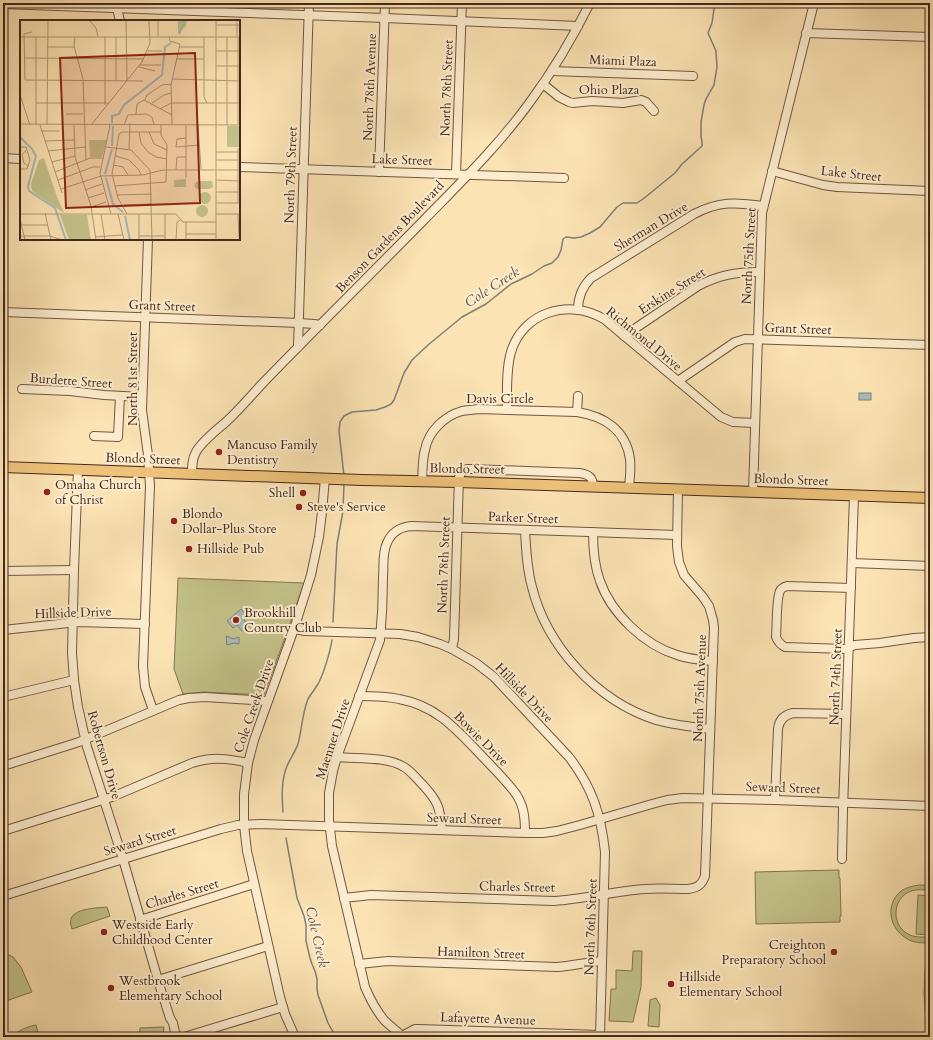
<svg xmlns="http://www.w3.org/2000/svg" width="933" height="1040" viewBox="0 0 933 1040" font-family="Cardo,serif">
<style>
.green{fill:#c3c289;stroke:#837554}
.water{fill:#a6bbb9;stroke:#7e807b}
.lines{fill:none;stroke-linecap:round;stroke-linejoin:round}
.stream{stroke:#7e807b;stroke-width:1.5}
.minor-casing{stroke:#715743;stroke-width:10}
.major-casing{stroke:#43281e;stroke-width:12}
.minor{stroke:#fdedce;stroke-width:8}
.major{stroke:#eec27a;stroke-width:10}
.poi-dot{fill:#8f2418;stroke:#fdedce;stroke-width:1.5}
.labels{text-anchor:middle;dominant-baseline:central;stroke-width:4;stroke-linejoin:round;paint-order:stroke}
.street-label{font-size:13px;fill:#43281e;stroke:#fdedce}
.poi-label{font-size:13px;fill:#43281e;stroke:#fdedce;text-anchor:start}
.water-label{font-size:14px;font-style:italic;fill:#5c4d45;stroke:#fdedce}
.inset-river{fill:none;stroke:#a6bbb9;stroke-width:2}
.inset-road{fill:none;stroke:#b29877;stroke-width:1}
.view{fill:#8f2418;fill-opacity:0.15;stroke:#8f2418;stroke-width:2}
.inset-edge{fill:none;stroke:#43281e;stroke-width:2}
</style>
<rect width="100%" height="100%" fill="#fce3b3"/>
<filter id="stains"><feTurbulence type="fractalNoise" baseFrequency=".005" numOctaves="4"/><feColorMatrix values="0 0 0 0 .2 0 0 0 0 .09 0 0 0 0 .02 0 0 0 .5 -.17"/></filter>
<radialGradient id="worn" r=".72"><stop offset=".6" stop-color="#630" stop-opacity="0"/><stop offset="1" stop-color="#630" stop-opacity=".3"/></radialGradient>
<g class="green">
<polygon points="178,578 304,583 287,632 264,695 203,692 183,694 174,669"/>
<polygon points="839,870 839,878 840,878 841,916 840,916 840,922 756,924 755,872"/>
<path d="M919,885H930V890C924,890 917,889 911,891C892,898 891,925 908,934C915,938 923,937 930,937V943C921,943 913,943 906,938C889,928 885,904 901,891C907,887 913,886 919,885Z"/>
<polygon points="918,895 930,896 930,935 916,934"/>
<path d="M107,907L110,916L72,929C71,926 70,922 71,919C74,908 98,908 107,907Z"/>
<polygon points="633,951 642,951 641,987 633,1022 609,1021 611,989 616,989 616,970 632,971"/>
<polygon points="3,952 13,957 21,967 32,992 3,1002"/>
<polygon points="930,964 930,1037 927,1037 924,994 925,969"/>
<polygon points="656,998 660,1005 659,1027 648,1026 650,1000"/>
<path d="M36,1025L39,1037H12C19,1030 26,1027 36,1025Z"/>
<polygon points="164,1027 163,1037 139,1037 140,1028"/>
</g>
<g class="water">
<rect x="859" y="393" width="12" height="7"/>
<polygon points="241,609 247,616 244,620 249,626 242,631 237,625 233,628 227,621"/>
<polygon points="226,636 234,639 239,637 239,644 234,643 227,645"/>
</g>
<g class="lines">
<g class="stream">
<polyline points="344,476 339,431 340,422 344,416 352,412 376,410 385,407 391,404 394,400 404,373 412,360 428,345 462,317 486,304 511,284 532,274 544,266 552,263 558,257 561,250 563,239 566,237 574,238 581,237 590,233 600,227 617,207 623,203 637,203 643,199 675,173 682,164 702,146 702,142 701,137 701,122 704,105 706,99 714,85 717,67 716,51 708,33 712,23 714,9 718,3"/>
<polyline points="333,622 337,544 343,511 344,483"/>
<path d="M283,812C282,797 281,780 287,766C290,759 295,752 298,744C302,729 302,714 308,699C311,694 315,689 318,684C324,673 330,652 332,640"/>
<polyline points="286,838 297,898 304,916 306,925 306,941 310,958 312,964 315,971 317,979 317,989 318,995 328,1023 336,1037"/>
</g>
<g class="minor-casing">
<g id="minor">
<polyline points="3,4 385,18 578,26"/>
<polyline points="116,4 120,21"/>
<polyline points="806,33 930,37"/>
<polyline points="552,71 693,76"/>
<polyline points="543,84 559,97 569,102 573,103 592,101 623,103 641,100 646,102 654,111"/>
<polyline points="3,158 21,159"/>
<polyline points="239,167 564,178"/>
<polyline points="772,171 823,185 837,187 930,191"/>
<polyline points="379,172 385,3"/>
<polyline points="456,174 462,3"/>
<polyline points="148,239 142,410 148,455 150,486 143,666 145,687 153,710"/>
<path d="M578,310C578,298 582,287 591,278L694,214C719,201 736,202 763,206"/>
<polyline points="3,312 299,323 314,324 320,325"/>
<path d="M624,336L698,286C719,275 736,272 759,272"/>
<polyline points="298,347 309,3"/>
<polyline points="678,381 735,342 745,339 930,345"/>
<polyline points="22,389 70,391 104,395 142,397"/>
<path d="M507,410C507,392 506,369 511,352C523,312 569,298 604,319L721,417L733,422L755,423"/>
<polyline points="577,412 578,396"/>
<polyline points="94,436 118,437 120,396"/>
<polyline points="78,469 74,570 72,653 74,680 78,707 87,747 123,859 160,987 170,1018 173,1023 176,1037"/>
<path d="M192,474C192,466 192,459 196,452C202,441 217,430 227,421C239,410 250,397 261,385C315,329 370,275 424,220C461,182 499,145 530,102C553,71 573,37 590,3"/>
<path d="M422,481C423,471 422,460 425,450C428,432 444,416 462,411C467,410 472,410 478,409L577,412C604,416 626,430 630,459C631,468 630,478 629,487"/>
<polyline points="753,492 762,213 814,3"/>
<path d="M525,530C526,550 527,569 532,587C547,647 597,701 656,720C674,725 692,727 710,729"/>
<path d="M593,532C593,549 594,565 600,581C611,613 644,645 677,655C688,659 700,660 713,661"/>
<polyline points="852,563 930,566"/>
<polyline points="3,571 74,570"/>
<path d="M851,588L787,586C784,587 781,588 780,591C776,599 777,628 776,637C778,642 781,645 785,647L845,649L855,645L880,643L914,638L930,637"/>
<path d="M294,629L305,631L400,634L418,637L440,644L452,649L476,663L494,677L569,757C592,787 601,814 605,852L600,1037"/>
<polyline points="3,630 78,622 145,624"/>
<path d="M452,649L454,639L459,477L462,472L467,469H472L579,473C588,474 593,477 593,486"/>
<path d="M359,696C373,696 386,696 399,699C437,706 456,729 481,755C493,768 506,780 516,794C524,806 525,818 525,833"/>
<polyline points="3,697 74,680"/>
<path d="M337,757C357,759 386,756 404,767C411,771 416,778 422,784C438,801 440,807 442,830"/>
<polyline points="3,766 79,742 179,700 189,698 205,697 267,701"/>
<path d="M775,800L778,729C779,720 784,715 793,713L846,714"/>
<path d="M3,831L112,797L192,763C212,757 227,758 248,763"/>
<polyline points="842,859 843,809 854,496"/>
<polyline points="3,896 221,829 238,825 261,824 525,833 543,833 557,831 580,825 652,804 667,800 683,798 775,800 930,806"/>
<path d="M344,898L371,895L554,901C585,899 615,891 645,889C660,888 674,889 688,889C697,888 702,885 705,876L714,627L713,620L709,606L703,597L684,575L679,562L677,546L678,489"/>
<polyline points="140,920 254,884"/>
<path d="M359,964L388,961L557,967C572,966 587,962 602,961"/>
<polyline points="158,980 268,946"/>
<polyline points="402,1036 415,1029 419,1029 600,1035"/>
<polyline points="184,1037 283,1007"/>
<polyline points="295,1037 285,1014 280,997 247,851 244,825 244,794 248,763 254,740 294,629 311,575 319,537 322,512 325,478"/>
<path d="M403,1037C397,1031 390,1026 384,1020C376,1010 370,999 365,987L332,846L329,820V793L333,771L337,757L380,640C382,619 383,598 383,577C384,566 382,553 387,543C391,533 400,527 411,526L677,535"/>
</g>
</g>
<g class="major-casing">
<polyline id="major" points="3,467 362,480 459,482 930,498"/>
</g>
<use href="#minor" class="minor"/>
<use href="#major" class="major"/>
</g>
<g class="poi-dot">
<circle cx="219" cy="452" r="4"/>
<circle cx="47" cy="492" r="4"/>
<circle cx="303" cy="493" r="4"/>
<circle cx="299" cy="507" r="4"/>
<circle cx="174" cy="521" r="4"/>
<circle cx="189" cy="549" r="4"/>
<circle cx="236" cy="620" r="4"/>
<circle cx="104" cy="932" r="4"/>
<circle cx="834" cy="952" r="4"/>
<circle cx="671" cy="984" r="4"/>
<circle cx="111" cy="988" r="4"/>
</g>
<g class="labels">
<g class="street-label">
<text transform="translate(623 61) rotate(2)">Miami Plaza</text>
<text transform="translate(370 87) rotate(-88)">North 78th Avenue</text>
<text transform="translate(447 88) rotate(-88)">North 78th Street</text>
<text x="609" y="90">Ohio Plaza</text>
<text transform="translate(402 160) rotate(2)">Lake Street</text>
<text transform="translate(851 174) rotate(6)">Lake Street</text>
<text transform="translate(291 175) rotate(-88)">North 79th Street</text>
<text transform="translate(651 227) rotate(-31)">Sherman Drive</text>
<text transform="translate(390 237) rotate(-46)">Benson Gardens Boulevard</text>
<text transform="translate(749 256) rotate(-87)">North 75th Street</text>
<text transform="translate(672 291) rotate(-32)">Erskine Street</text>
<text transform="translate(162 306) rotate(2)">Grant Street</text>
<text transform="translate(798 329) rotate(2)">Grant Street</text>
<text transform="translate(644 339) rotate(39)">Richmond Drive</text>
<text transform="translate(133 379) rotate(-90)">North 81st Street</text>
<text transform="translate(71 381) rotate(4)">Burdette Street</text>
<text x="500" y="399">Davis Circle</text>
<text transform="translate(143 459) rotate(2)">Blondo Street</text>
<text transform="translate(467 469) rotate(1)">Blondo Street</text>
<text transform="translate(791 480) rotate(2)">Blondo Street</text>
<text transform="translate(523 518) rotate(2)">Parker Street</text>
<text transform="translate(444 565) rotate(-88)">North 78th Street</text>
<text transform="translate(73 613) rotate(-2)">Hillside Drive</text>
<text transform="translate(836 677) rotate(-88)">North 74th Street</text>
<text transform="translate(700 688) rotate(-88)">North 75th Avenue</text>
<text transform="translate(524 693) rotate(46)">Hillside Drive</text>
<text transform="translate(254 706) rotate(-71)">Cole Creek Drive</text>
<text transform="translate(333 739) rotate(-72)">Maenner Drive</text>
<text transform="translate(481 739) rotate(45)">Bowie Drive</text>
<text transform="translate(104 755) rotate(74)">Robertson Drive</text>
<text transform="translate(783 788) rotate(2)">Seward Street</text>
<text transform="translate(464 819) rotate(2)">Seward Street</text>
<text transform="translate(140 841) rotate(-17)">Seward Street</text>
<text transform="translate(517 887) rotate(1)">Charles Street</text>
<text transform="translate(182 894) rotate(-17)">Charles Street</text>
<text transform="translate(591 927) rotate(-88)">North 76th Street</text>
<text transform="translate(481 953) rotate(2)">Hamilton Street</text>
<text transform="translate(488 1019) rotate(2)">Lafayette Avenue</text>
</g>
<g class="poi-label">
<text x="227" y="445">Mancuso Family<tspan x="227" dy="15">Dentistry</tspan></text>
<text x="55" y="485">Omaha Church<tspan x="55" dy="15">of Christ</tspan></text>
<text x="295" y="493" text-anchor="end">Shell</text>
<text x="307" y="507">Steve's Service</text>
<text x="182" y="514">Blondo<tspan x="182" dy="15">Dollar-Plus Store</tspan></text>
<text x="197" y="549">Hillside Pub</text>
<text x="244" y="613">Brookhill<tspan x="244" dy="15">Country Club</tspan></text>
<text x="112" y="925">Westside Early<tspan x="112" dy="15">Childhood Center</tspan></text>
<text x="826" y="945" text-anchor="end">Creighton<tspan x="826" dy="15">Preparatory School</tspan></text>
<text x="679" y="977">Hillside<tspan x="679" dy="15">Elementary School</tspan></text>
<text x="119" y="981">Westbrook<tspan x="119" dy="15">Elementary School</tspan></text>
</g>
<g class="water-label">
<text transform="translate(492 287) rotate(-33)">Cole Creek</text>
<text transform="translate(317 937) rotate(77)">Cole Creek</text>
</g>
</g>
<g transform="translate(20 20)">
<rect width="220" height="220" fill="#fce3b3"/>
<path d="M167,0L166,6L158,14V1ZM207,106H220V127H207ZM69,120H87L82,137H70ZM24,138L37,177L44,193L12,171L11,164L19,140ZM166,159V167H154V160ZM178,161H192L193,167L189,169H176L174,164ZM179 178a6 6 0 1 1 12 0a6 6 0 1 1-12 0ZM176 191a6 6 0 1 1 12 0a6 6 0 1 1-12 0ZM40,195H67L71,220H49Z" fill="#c3c289"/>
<path class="inset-river" d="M159,14L165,0M92,103V96L99,94L104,85L142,55L145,27L151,23M0,117L12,129L16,136L8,166L9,171L35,188L46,220M92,126L93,106M85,154L92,129M86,158L93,184L103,192M105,196L110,220"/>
<path class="inset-road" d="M69,0L76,8L78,17M106,0L107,61M196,5H220M12,12L4,14L5,60L123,61M138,16V0M149,16L150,21L160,24L151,65L152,105M217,16V0M0,17H220M16,17V105M55,17L54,26L63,59L66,140M85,17V85M96,17V61M184,17V77L187,83M207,17V105M218,17V105M27,27H55M159,27H184M127,31H142M196,31H220M5,38L124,39M157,39H184M120,45H141M196,46H220M119,47L135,51M153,59L220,61M0,75L10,105M125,80L127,75L142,65L152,64M16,83H88M132,83L144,75L151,73M140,89L151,83H220M46,94H63M116,94L117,84L124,80L152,95M0,104L218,105M20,105L42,173M27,105L28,0M54,105L55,137L71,186L76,220M71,105L122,42L130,23L129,0M90,105L80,153L91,194M104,105L108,95L126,94L132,97L134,105M166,105V158M178,105L181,149M21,111H40M119,112L121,123L128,132L136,137L147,139M129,112L134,124L147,130M166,118L157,119L156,127L180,125M25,121L54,120M0,127H6L10,140L7,149H0M86,127L111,130L130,150L132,220M218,128V183M109,129L110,103M6,130L2,135L4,143L8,146M28,131L65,127M196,132H218M96,136L109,140L119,150L121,155M196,140H218M32,142L55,136M93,145L103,147L108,155M156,149L157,137H166M35,152L70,138H83M38,160L73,147H80M196,160L220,161M95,166L146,162L147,125L141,115V105M41,169L81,156L123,155L143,150H220M65,170L82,164M196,172H220M97,175L132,174M68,178L84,173M196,183H220M104,185L132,184M71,187L86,182M25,193L31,220M0,194H156L163,202H196M81,194L85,220M98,194L104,220M107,194L98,178L92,154L99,114L102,112H141M119,194V220M196,194H220M218,194L219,217M0,199L5,220M166,202V220M0,205H28M166,214H196M0,216H30M30,216L42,220M119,216H145M75,217L102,215M145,220V194M156,220L157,202L160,200M196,220V0"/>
<path class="view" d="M175,33L180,183L46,188L40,38Z"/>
<rect width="220" height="220" class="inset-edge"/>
</g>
<rect width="933" height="1040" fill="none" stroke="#fce3b3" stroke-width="16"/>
<rect x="4" y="4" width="925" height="1032" fill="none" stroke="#43281e" stroke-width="2"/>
<rect x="8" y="8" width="917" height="1024" fill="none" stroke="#43281e"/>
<rect width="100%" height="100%" filter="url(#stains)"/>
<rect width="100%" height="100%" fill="url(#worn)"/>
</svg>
